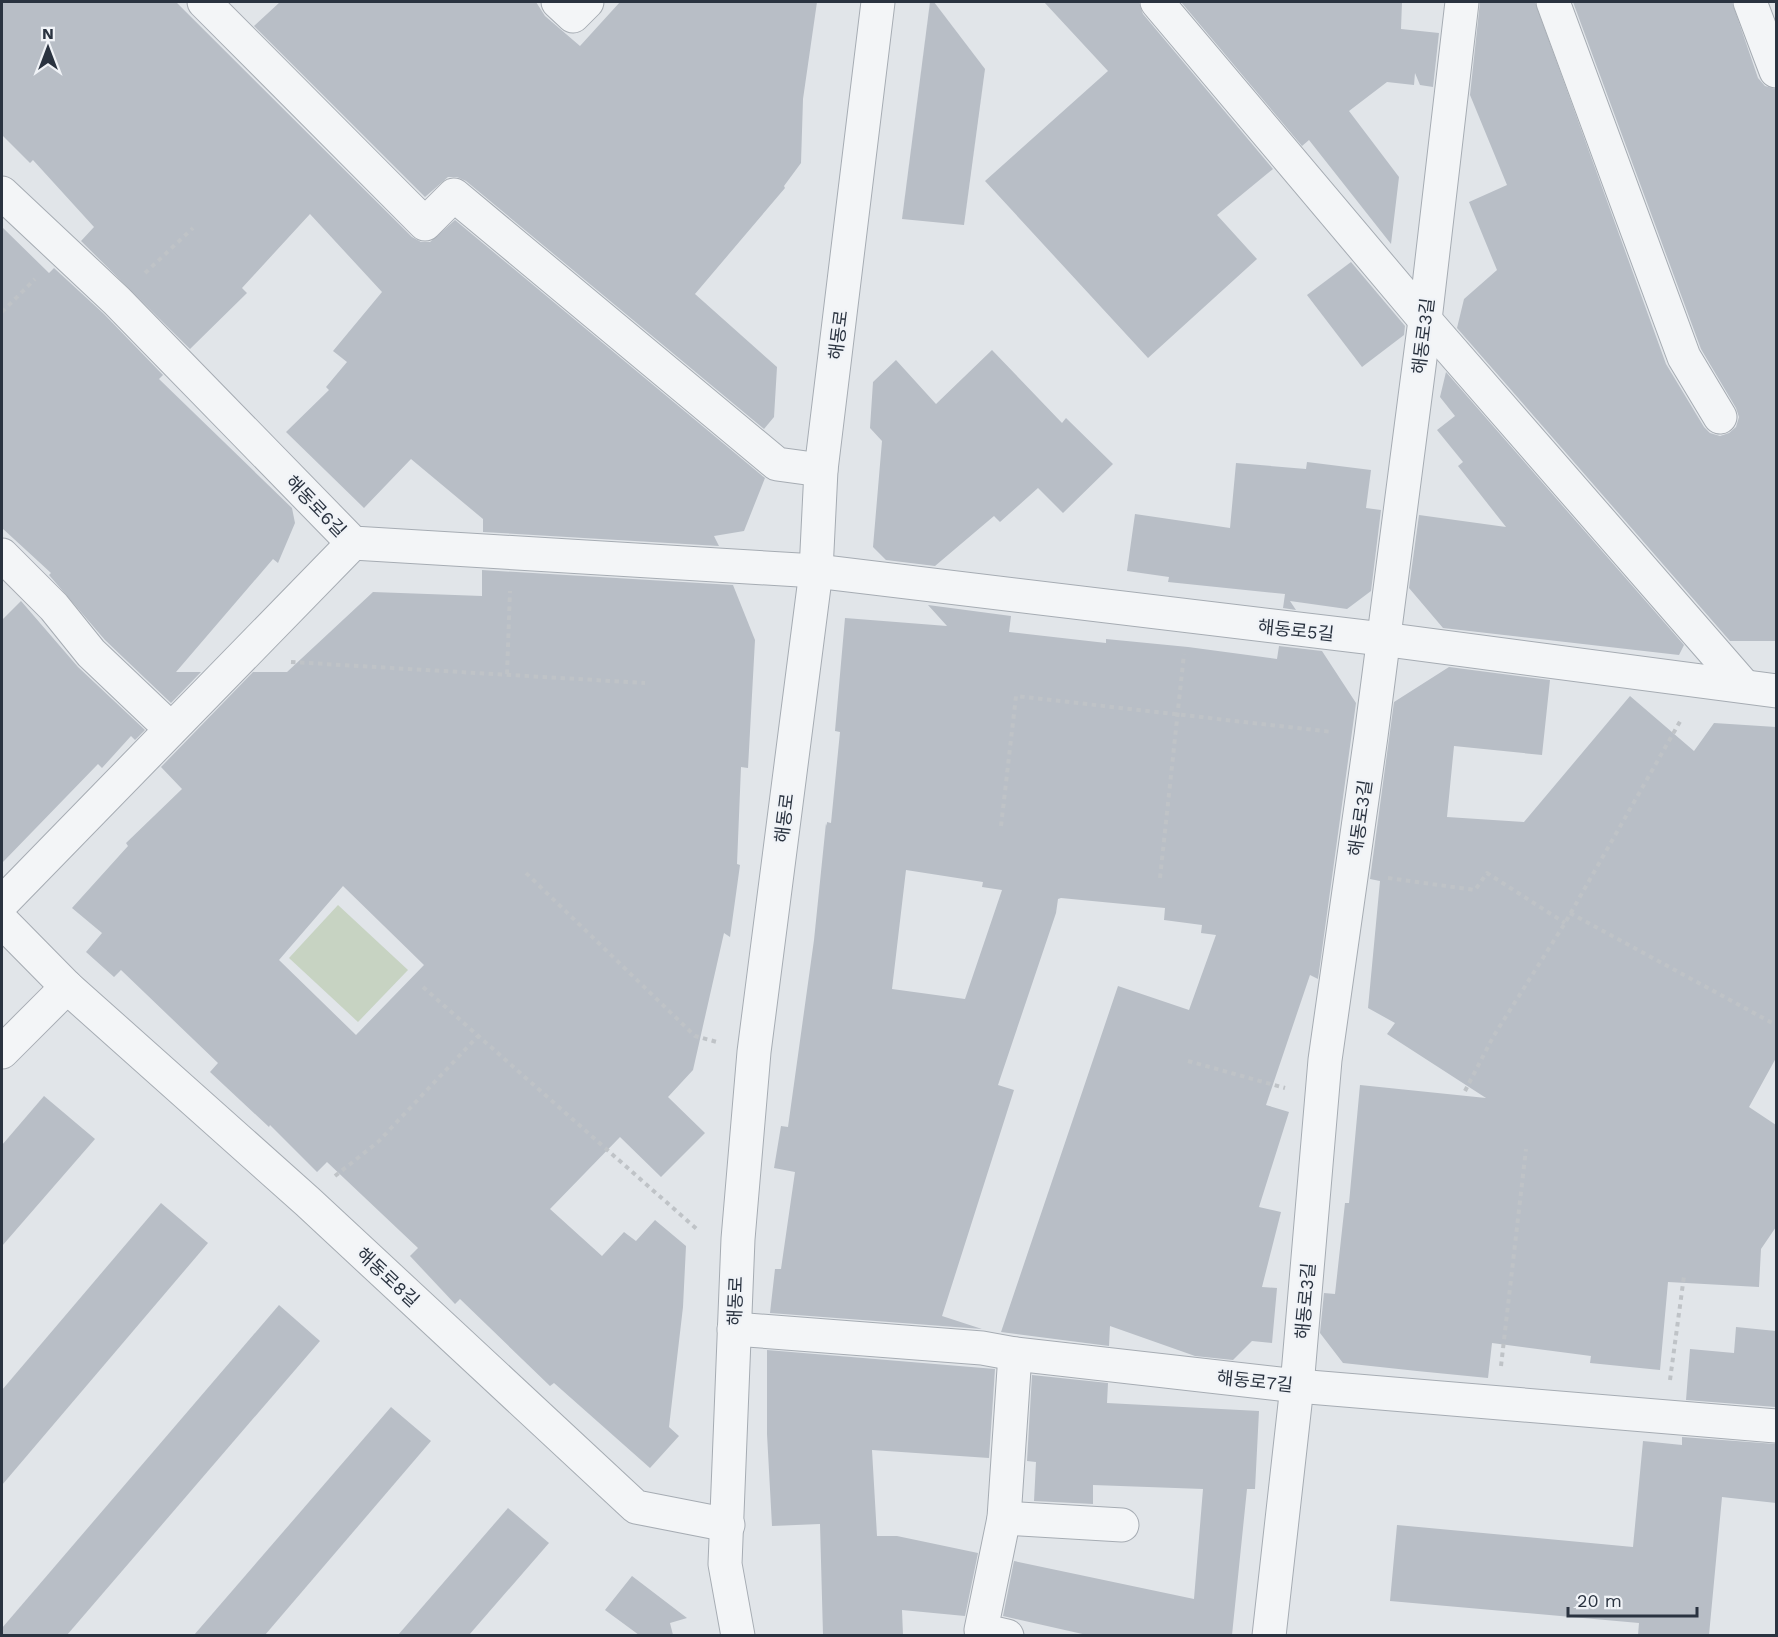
<svg xmlns="http://www.w3.org/2000/svg" width="1778" height="1637" viewBox="0 0 1778 1637" font-family="'Work Sans','Noto Sans KR',sans-serif">
<style>
.green{fill:#c7d3c2}
.building{fill:#b8bec6;fill-rule:evenodd}
.lines{fill:none;stroke-linecap:round;stroke-linejoin:round}
.minor-casing{stroke:#a6acb3;stroke-width:35}
.path{stroke:#bfc3c7;stroke-width:4;stroke-dasharray:4.5 4.5;stroke-linecap:butt}
.minor{stroke:#f3f5f7;stroke-width:33}
.labels{text-anchor:middle;dominant-baseline:central;stroke-width:4.5;stroke-linejoin:round;paint-order:stroke}
.street-label{font-size:18px;fill:#2a3340;stroke:#f0f3f7}
</style>
<rect width="100%" height="100%" fill="#e1e5e9"/>
<polygon class="green" points="338,905 408,970 358,1022 289,958"/>
<g class="building">
<polygon points="2,2 176,2 412,237 421,242 430,242 455,220 765,478 744,531 714,536 719,546 483,532 483,519 411,459 364,508 286,432 329,390 326,387 347,362 333,351 382,292 310,214 242,288 247,293 190,349 81,241 94,227 33,160 30,163 2,135"/>
<polygon points="280,2 536,2 545,16 580,46 620,2 817,2 803,99 801,163 784,186 785,188 695,294 777,367 774,417 764,429 466,181 457,177 448,177 425,197 254,26"/>
<polygon points="930,2 934,2 985,69 964,225 902,219"/>
<polygon points="1044,2 1139,2 1143,14 1273,169 1217,215 1257,259 1148,358 985,181 1108,71"/>
<polygon points="1181,2 1402,2 1401,29 1439,33 1433,87 1420,85 1415,73 1414,85 1387,82 1349,111 1399,177 1391,244 1309,140 1302,146"/>
<polygon points="1480,2 1535,2 1666,364 1704,427 1710,433 1720,436 1729,433 1736,427 1739,417 1736,408 1701,349 1573,2 1732,2 1758,78 1765,86 1776,89 1776,641 1730,641 1457,328 1464,299 1497,270 1469,202 1507,185 1470,95"/>
<polygon points="2,227 49,273 54,268 104,314 163,375 159,379 292,508 295,523 278,563 273,559 176,672 201,672 171,703 105,640 49,575 51,573 2,528"/>
<polygon points="1351,262 1405,326 1404,335 1362,367 1307,295"/>
<polygon points="992,350 1062,423 1066,418 1113,464 1063,513 1038,488 1000,522 994,516 935,566 886,560 873,547 882,441 870,428 873,382 896,360 936,404"/>
<polygon points="1446,372 1684,645 1679,655 1443,628 1409,588 1419,515 1506,527 1458,466 1463,462 1437,430 1455,416 1440,397"/>
<polygon points="1307,462 1371,470 1366,508 1381,510 1371,591 1347,609 1290,601 1296,610 1283,608 1285,594 1168,582 1169,577 1127,571 1135,514 1230,528 1236,463 1306,469"/>
<path d="M482,570L733,585L755,640L748,768L741,767L737,864L740,865L730,937L724,933L693,1070L668,1097L705,1133L661,1177L620,1137L550,1209L602,1256L624,1232L636,1241L655,1220L686,1246L683,1307L669,1427L679,1436L650,1468L554,1383L550,1386L460,1299L455,1304L410,1256L418,1248L327,1162L317,1172L270,1125L269,1127L210,1072L218,1063L121,970L114,977L86,952L102,933L72,908L128,846L126,843L182,789L161,767L253,672H287L373,592L482,596ZM343,886L424,965L356,1035L279,960Z"/>
<polygon points="21,601 78,667 145,730 135,740 131,736 102,768 98,764 2,863 2,620"/>
<path d="M928,605L1011,616L1009,632L1106,643V639L1188,647L1277,659L1279,646L1322,651L1356,703L1318,979L1310,975L1266,1105L1289,1112L1259,1207L1281,1212L1262,1287L1277,1288L1272,1343L1252,1341L1233,1360L1195,1356L1110,1326L1109,1346L1001,1332L1118,986L1189,1010L1216,935L1201,933L1202,925L1164,920L1165,908L1061,898L1058,899L1056,913L998,1085L1014,1090L942,1316L982,1329L770,1313L775,1269H781L795,1172L774,1168L781,1126L788,1127L814,940L826,823L827,826V822L831,823L840,732L835,731L845,618L947,626ZM906,870L983,882L982,887L1002,890L965,999L892,989Z"/>
<polygon points="1449,667 1550,680 1542,755 1454,746 1447,817 1524,822 1630,696 1694,751 1714,723 1776,727 1776,1058 1749,1107 1776,1125 1776,1227 1761,1249 1759,1287 1668,1282 1660,1370 1590,1363 1591,1356 1492,1343 1488,1378 1417,1371 1343,1363 1320,1333 1324,1293 1335,1294 1345,1203 1349,1203 1360,1085 1486,1098 1387,1034 1395,1023 1368,1008 1380,881 1370,879 1394,702"/>
<polygon points="44,1096 95,1139 2,1246 2,1145"/>
<polygon points="161,1203 208,1243 2,1485 2,1390"/>
<polygon points="279,1305 320,1341 67,1635 2,1635 2,1628"/>
<polygon points="1736,1327 1776,1331 1776,1407 1686,1400 1690,1349 1734,1353"/>
<polygon points="767,1350 995,1369 989,1458 872,1450 877,1536 897,1536 978,1553 965,1616 902,1610 903,1635 823,1635 820,1524 772,1526 767,1434"/>
<polygon points="1032,1375 1108,1383 1107,1403 1259,1411 1255,1489 1247,1489 1232,1635 1087,1635 1003,1616 1014,1561 1194,1599 1203,1489 1093,1485 1093,1504 1034,1501 1036,1462 1027,1461"/>
<polygon points="391,1407 431,1441 265,1635 194,1635"/>
<polygon points="1682,1437 1776,1444 1776,1503 1722,1497 1709,1635 1638,1635 1639,1623 1390,1601 1397,1525 1633,1547 1643,1441 1682,1445"/>
<polygon points="508,1508 549,1543 469,1635 398,1635"/>
<polygon points="632,1576 687,1618 670,1623 673,1635 639,1635 605,1610"/>
</g>
<g class="lines">
<g class="minor-casing">
<g id="minor">
<polyline points="204,2 425,224 454,195 777,464 821,470"/>
<polyline points="558,2 573,16 587,2"/>
<polyline points="1157,2 1425,320 1744,686"/>
<polyline points="1553,2 1684,357 1720,417"/>
<polyline points="1750,2 1776,71"/>
<polyline points="2,193 117,301 353,543 816,571 1382,639 1776,691"/>
<polyline points="2,555 54,607 91,653 171,729"/>
<polyline points="2,903 353,543"/>
<polyline points="2,921 67,987 308,1202 636,1507 728,1525"/>
<polyline points="2,1052 67,987"/>
<polyline points="734,1329 982,1348 1015,1354 1297,1386 1776,1426"/>
<polyline points="1004,1518 1122,1525"/>
<polyline points="738,1636 725,1564 738,1239 754,1052 816,571 821,470 878,2"/>
<polyline points="1007,1636 981,1630 1004,1518 1015,1354"/>
<polyline points="1269,1636 1297,1386 1325,1060 1371,736 1425,320 1462,2"/>
</g>
</g>
<g class="path">
<polyline points="145,273 193,228"/>
<polyline points="2,312 35,279"/>
<polyline points="291,662 645,683"/>
<polyline points="507,674 510,591"/>
<polyline points="1001,826 1016,696 1332,732"/>
<polyline points="526,873 695,1036 717,1042"/>
<polyline points="1160,878 1184,654"/>
<polyline points="1388,878 1475,890 1487,873 1565,923"/>
<polyline points="1570,913 1776,1025"/>
<polyline points="423,987 699,1231"/>
<polyline points="1188,1061 1285,1088"/>
<polyline points="1465,1091 1493,1037 1565,923 1682,718"/>
<polyline points="335,1176 378,1142 478,1036"/>
<polyline points="1501,1366 1526,1149"/>
<polyline points="1670,1380 1684,1276"/>
</g>
<use href="#minor" class="minor"/>
</g>
<g class="labels">
<g class="street-label">
<text transform="translate(838 335) rotate(-83)">해동로</text>
<text transform="translate(1423 336) rotate(-83)">해동로3길</text>
<text transform="translate(316 506) rotate(46)">해동로6길</text>
<text transform="translate(1296 630) rotate(6)">해동로5길</text>
<text transform="translate(784 818) rotate(-83)">해동로</text>
<text transform="translate(1360 818) rotate(-82)">해동로3길</text>
<text transform="translate(388 1277) rotate(43)">해동로8길</text>
<text transform="translate(735 1301) rotate(-88)">해동로</text>
<text transform="translate(1305 1301) rotate(-85)">해동로3길</text>
<text transform="translate(1255 1381) rotate(6)">해동로7길</text>
</g>
</g>
<rect width="1778" height="1637" fill="none" stroke="#2a3340" stroke-width="6"/>
<g transform="translate(48 48)" stroke="#f0f3f7" stroke-width="4.5" paint-order="stroke">
<path d="M0-4.5L10 22L0 15L-10 22Z" fill="#2a3340"/>
<text y="-9" font-size="16" font-weight="bold" text-anchor="middle" fill="#2a3340">N</text>
</g>
<path d="M1568 1607v9h129v-9" fill="none" stroke="#2a3340" stroke-width="3"/>
<text x="1577" y="1607" font-size="18" fill="#2a3340" stroke="#f0f3f7" stroke-width="4.5" paint-order="stroke">20 m</text>
</svg>
